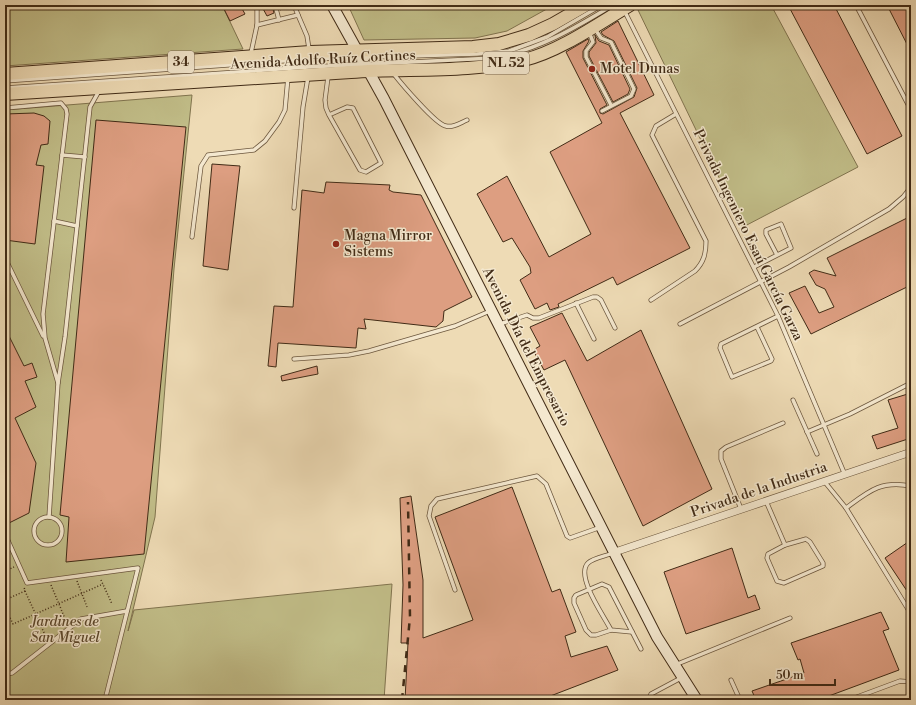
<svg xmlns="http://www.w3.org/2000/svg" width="916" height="705" viewBox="0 0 916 705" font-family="'Libre Bodoni',serif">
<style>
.green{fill:#c1bd88;stroke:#81744f}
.building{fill:#dd9e81;stroke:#412b16}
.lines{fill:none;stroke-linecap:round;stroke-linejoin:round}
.lane-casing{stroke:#6c573e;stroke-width:5}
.street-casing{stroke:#6c573e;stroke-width:8}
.secondary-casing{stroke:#412b16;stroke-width:12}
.primary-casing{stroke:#412b16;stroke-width:14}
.path{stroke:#412b16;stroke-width:1.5;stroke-dasharray:1 2;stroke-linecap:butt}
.lane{stroke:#f4e8cf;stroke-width:3.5}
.street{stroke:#f4e8cf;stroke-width:7}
.secondary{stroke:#f4e8cf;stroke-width:10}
.primary{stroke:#eedbb5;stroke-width:12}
.rail{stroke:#412b16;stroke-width:2.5;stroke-dasharray:7 7;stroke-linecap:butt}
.poi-dot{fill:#8f2418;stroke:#f4e8cf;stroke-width:1.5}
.labels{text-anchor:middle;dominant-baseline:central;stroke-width:3;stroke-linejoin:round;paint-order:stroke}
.shield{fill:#f4e8cf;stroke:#77644e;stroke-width:1}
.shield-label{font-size:13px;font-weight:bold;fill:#412b16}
.street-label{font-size:14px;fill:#412b16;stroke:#f4e8cf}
.poi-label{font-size:14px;fill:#412b16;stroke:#f4e8cf;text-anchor:start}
.park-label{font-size:14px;font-style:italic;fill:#5b482d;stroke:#f4e8cf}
</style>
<rect width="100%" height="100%" fill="#eedbb5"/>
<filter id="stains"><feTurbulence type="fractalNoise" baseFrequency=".005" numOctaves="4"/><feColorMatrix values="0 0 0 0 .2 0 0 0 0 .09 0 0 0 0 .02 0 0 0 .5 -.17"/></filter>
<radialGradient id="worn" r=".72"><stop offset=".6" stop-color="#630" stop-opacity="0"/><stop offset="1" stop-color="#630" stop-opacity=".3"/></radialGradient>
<g class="green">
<polygon points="5,5 222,5 243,49 5,66"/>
<polygon points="348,5 554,5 507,31 475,38 364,40"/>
<polygon points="646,5 771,5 858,167 743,227 638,10"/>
<polygon points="192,95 174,269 155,517 128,631 134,610 392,584 384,700 5,700 5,110"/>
</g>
<g class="building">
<polygon points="222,5 240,5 245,14 230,21"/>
<polygon points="261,5 272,5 274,13 267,16"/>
<polygon points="278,5 290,5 280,10"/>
<polygon points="788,5 834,5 902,136 867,154"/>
<polygon points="887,5 911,5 911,52"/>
<polygon points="618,21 654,95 620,113 690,248 617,285 613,277 558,304 559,307 550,310 547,303 535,309 520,280 531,273 530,267 512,238 503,242 477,194 507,176 549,257 591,234 550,152 602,123 566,52 588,39 589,41 583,51 583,58 607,105 600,109 600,113 603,114 634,97 637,88 614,41 603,35 601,32"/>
<polygon points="595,35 599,41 609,45 630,89 628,94 613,102 589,56 589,52 596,43"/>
<polygon points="34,113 44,116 50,121 48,144 41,145 36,165 44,166 35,244 5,240 5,114"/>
<polygon points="96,120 186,127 144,554 66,562 69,517 60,515"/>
<polygon points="212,164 240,166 228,270 203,266"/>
<polygon points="326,182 390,185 389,190 393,192 421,195 472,297 444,311 443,321 436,327 364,319 366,329 358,328 356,348 278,343 276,367 268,366 274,306 293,307 302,190 324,193"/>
<polygon points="911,216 911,285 811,334 789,293 805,286 819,313 834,307 825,289 816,285 809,273 814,270 836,276 827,258"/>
<polygon points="562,313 587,361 641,330 712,489 643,526 565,360 544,370 533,350 540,346 530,327"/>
<polygon points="5,328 24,366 32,363 37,377 25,381 36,407 15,418 36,463 29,513 7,524 5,519"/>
<polygon points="317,366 318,374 282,381 281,376"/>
<polygon points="911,393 911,438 877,449 872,436 898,428 888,400"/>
<polygon points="512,487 552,592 560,589 576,632 565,636 571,657 607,646 618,670 540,700 405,700 408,643 401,643 403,585 400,498 411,496 423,580 423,638 473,620 435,517"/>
<polygon points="911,540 911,597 885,558"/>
<polygon points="732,548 748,598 755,595 760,609 686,634 664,572"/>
<polygon points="881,612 889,629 883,631 899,670 818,700 756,700 752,691 804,673 800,659 798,660 791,643"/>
</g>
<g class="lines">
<g class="lane-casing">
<g id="lane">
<polyline points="275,5 279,20"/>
<polyline points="294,5 298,15"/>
<polyline points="856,5 911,110"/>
<polyline points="625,12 778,316 845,475"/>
<polyline points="257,25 298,15 307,36 309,49"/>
<polyline points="595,29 601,38 611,42 634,89 631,96 602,111"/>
<polyline points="589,32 593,42 586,51 586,57 611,105"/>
<polyline points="251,53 257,25 257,5"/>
<path d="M393,73C400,82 436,125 446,126C453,128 460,123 467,120"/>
<polyline points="328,77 325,100 326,108 329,115 360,170 366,172 381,163 353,108 347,107 329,115"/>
<polyline points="5,81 310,59 477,54 509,51 547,37 602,5"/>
<path d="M5,88L309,67L494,58C538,50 575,28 613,5"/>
<polyline points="5,108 61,103 66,109 67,114 43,314 45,338 58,383 65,337 90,107 99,91"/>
<polyline points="62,155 85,157"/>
<polyline points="294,208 303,107 308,77"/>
<polyline points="54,221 77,226"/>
<polyline points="192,237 201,166 208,155 254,150 265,141 279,122 285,110 288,77"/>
<polyline points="5,258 43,336"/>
<polyline points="754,267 791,248 781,224 766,230 766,234 777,255"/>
<path d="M651,300L695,271C704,262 706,253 706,241L652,135L656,126L676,114"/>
<polyline points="576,303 594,339"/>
<polyline points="500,324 527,315 533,318 539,318 593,297 597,297 601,300 615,328"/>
<polyline points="680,324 789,267 889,209 903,197 911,187"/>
<polyline points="757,327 772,359 771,361 732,377 720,348 721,344 778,316"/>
<polyline points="294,359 349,355 369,351 455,326 490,311"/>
<polyline points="793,400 817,454"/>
<polyline points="807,432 850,414 911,383"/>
<polyline points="824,481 846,508 911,614"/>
<polyline points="766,501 785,545"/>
<path d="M846,508C869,491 881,480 911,486"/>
<polyline points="741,509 721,459 721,451 726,447 783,423"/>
<circle cx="48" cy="531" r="14"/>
<polyline points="49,517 58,383"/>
<polyline points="5,534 27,583 138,568 105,700"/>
<polygon points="806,539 810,542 823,563 823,566 784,583 777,581 767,558 768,554 785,545"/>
<path d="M613,553C606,556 593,558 588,563C575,576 604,616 611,630L632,632"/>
<polyline points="455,590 429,516 431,506 437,499 537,476 546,484 567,536 570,538 601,527"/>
<polyline points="611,630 596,635 591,635 586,630 574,603 574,598 576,595 602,584 609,587 641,649"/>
<polyline points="675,665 790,618"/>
<polyline points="5,674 12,673 81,619 127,611"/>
<polyline points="731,680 740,700"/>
<polyline points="648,700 651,694 681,678"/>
<polyline points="849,700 900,681 911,682"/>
</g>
</g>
<g class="street-casing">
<polyline id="street" points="615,552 911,452"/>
</g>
<g class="secondary-casing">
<polyline id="secondary" points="332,5 384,99 657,637 697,700"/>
</g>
<g class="primary-casing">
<g id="primary">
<polyline points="5,74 310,52 473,47 499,44 529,35 553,24 586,5"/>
<path d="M5,94C120,87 236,79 351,72C408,68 469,73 524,60C560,51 598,24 630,5"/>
</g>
</g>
<g class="path">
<polyline points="5,571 14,567"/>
<polyline points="101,580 112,604"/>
<polyline points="77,581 87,607"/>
<polyline points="51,585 66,621"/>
<polyline points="25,591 46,637"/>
<polyline points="5,600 25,591 24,587"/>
<polyline points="5,607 13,624 103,584"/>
</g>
<use href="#lane" class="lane"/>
<use href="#street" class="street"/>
<use href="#secondary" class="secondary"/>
<use href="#primary" class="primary"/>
<polyline class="rail" points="402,700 410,617 408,502"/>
</g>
<g class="poi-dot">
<circle cx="592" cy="69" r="4"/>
<circle cx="336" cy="244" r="4"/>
</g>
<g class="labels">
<g class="shield">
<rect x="168" y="51" width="26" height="22" rx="3"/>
<rect x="483" y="52" width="46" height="22" rx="3"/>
</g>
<g class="shield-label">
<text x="181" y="62">34</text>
<text x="506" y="63">NL 52</text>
</g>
<g class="street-label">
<text transform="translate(323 60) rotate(-3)">Avenida Adolfo Ruíz Cortines</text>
<text transform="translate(748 235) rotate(64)">Privada Ingeniero Esaú García Garza</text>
<text transform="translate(526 347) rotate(63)">Avenida Día del Empresario</text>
<text transform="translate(759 490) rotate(-19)">Privada de la Industria</text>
</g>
<g class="poi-label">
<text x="600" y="69">Motel Dunas</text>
<text x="344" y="236">Magna Mirror<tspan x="344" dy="16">Sistems</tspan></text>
</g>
<g class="park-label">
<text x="65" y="622">Jardines de<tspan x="65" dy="16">San Miguel</tspan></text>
</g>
</g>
<rect width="916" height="705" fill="none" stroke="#eedbb5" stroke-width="20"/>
<rect x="6" y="6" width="904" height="693" fill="none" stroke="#412b16" stroke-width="2"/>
<rect x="10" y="10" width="896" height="685" fill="none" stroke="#412b16"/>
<path d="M770 679v6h65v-6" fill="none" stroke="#412b16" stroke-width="2"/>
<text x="776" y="679" font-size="12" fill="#412b16" stroke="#f4e8cf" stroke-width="3" paint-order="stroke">50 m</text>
<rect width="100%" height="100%" filter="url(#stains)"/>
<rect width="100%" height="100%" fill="url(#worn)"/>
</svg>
